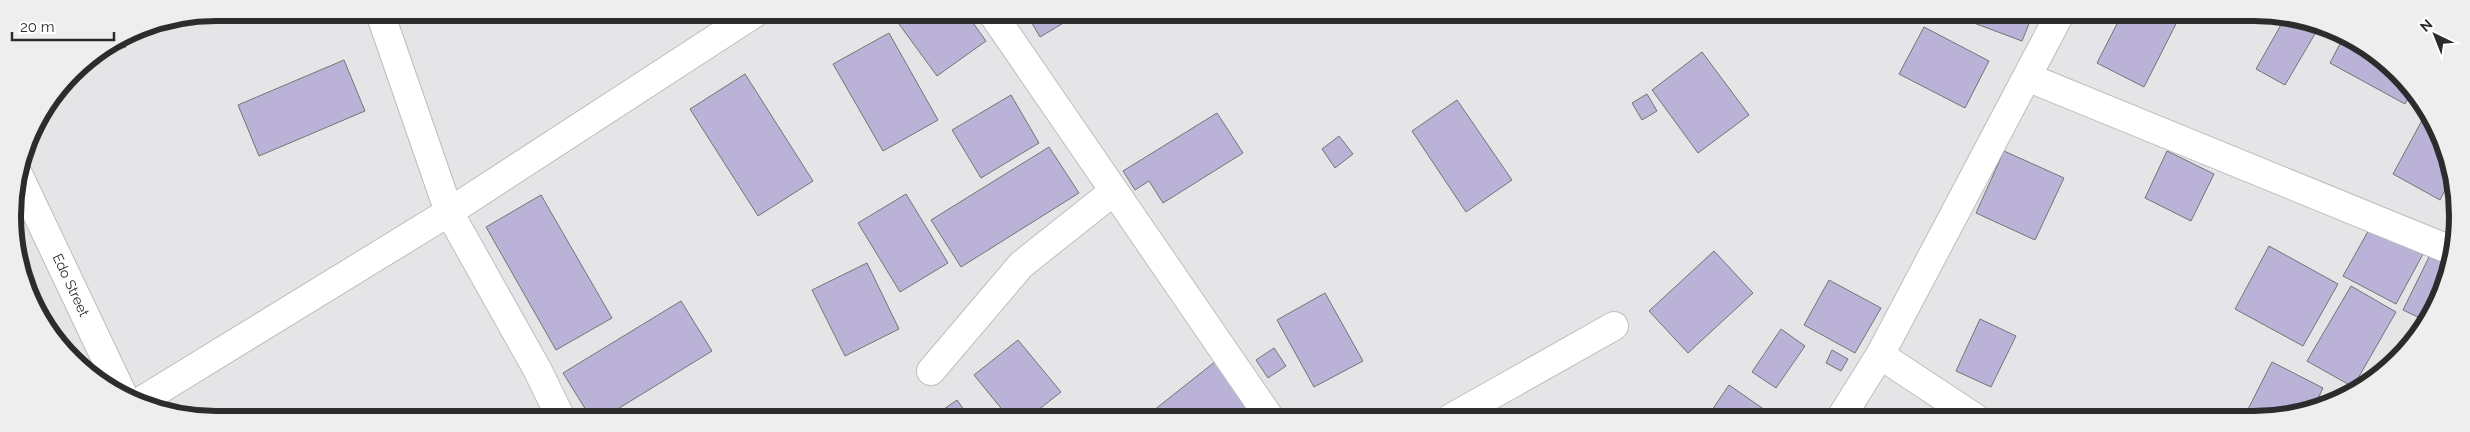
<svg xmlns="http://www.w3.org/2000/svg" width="2470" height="432" viewBox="0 0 2470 432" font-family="Raleway,sans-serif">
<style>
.building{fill:#bbb2d8;stroke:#747475}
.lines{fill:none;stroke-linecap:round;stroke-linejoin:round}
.street-casing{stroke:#bebdbf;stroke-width:30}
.street{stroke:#fff;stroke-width:28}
.labels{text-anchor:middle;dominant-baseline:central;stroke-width:4.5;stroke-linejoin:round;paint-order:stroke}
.street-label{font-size:14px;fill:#2d2c2d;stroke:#fff}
.rim{fill:none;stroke:#2d2c2d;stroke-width:6}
</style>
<rect width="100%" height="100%" fill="#e5e5e7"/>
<g class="building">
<polygon points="891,13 966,13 986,41 937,76"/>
<polygon points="1026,13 1080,13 1040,37"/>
<polygon points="1950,14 2033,14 2022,41"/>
<polygon points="2122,14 2181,14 2144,87 2097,63"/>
<polygon points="2286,16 2319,27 2285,85 2256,69"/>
<polygon points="1924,27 1989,61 1965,108 1899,74"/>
<polygon points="889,33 938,120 883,151 833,64"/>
<polygon points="2344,36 2355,40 2413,90 2405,104 2330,63"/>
<polygon points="123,38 126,47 105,54 104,51"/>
<polygon points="1702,52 1749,115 1698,153 1652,90"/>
<polygon points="344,60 365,111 259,156 238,105"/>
<polygon points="745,74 813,181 758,216 690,109"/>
<polygon points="1647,94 1657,111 1642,120 1632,103"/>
<polygon points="1011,95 1039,143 981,178 952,130"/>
<polygon points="1457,100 1512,180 1466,212 1412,131"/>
<polygon points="1217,113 1243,153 1163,203 1149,181 1135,190 1123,171"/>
<polygon points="2426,113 2450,163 2451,178 2440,200 2393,174"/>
<polygon points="1339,136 1353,154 1335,168 1322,149"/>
<polygon points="1049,147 1079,193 961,267 931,220"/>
<polygon points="2004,151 2064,178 2035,240 1976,213"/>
<polygon points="2167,151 2214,174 2191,221 2145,198"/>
<polygon points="906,194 948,263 900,292 858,223"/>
<polygon points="541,195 612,318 556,350 486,227"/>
<polygon points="2371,226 2423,254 2396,304 2343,276"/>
<polygon points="2269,246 2338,284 2303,346 2235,309"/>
<polygon points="1714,251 1753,293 1688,353 1649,311"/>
<polygon points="2431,253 2450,262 2437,306 2426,321 2403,310"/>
<polygon points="867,263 899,329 845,356 812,290"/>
<polygon points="1829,280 1881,308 1855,353 1804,325"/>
<polygon points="2351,286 2396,312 2353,387 2307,361"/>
<polygon points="1325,293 1363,361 1314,387 1277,320"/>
<polygon points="681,301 712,351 603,418 591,418 563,373"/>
<polygon points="1980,319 2016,336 1991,387 1956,371"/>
<polygon points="1781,329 1805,346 1776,388 1752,372"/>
<polygon points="1018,340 1061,392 1028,418 1009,418 974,375"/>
<polygon points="1274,348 1286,366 1268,378 1256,360"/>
<polygon points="1832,350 1848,359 1841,371 1826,363"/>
<polygon points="1216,361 1252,406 1236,418 1144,418"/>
<polygon points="2272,362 2323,388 2314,407 2268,419 2243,419"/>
<polygon points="1729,385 1778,419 1706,419"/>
<polygon points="957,400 970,418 931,418"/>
</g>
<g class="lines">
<g class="street-casing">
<g id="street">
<polyline points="380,13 449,212 537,369 561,418"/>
<polyline points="992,13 1270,418"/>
<polyline points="2027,77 2453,251"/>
<polyline points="19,176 123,395"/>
<polyline points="1880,355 1977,419"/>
<polyline points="931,371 1021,265 1114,191"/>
<polyline points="141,401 449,212 755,13"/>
<polyline points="1449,419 1614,326"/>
<polyline points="1840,419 1880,355 2060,14"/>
</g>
</g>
<use href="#street" class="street"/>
</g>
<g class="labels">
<g class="street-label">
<text transform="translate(71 285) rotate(65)">Edo Street</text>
</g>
</g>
<path d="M0 0H2470V432H0ZM216 21H2254A195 195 0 0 1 2449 216V216A195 195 0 0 1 2254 411H216A195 195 0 0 1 21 216V216A195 195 0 0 1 216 21Z" fill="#eee" fill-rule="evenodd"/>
<path class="rim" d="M216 21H2254A195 195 0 0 1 2449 216V216A195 195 0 0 1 2254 411H216A195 195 0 0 1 21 216V216A195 195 0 0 1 216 21Z"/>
<g transform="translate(2435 35) rotate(317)" stroke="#ffffff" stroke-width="4" paint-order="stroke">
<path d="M0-4L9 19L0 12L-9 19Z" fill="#2d2c2d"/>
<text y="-8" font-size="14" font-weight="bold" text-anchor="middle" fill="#2d2c2d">N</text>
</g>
<path d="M12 32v8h102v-8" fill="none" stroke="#2d2c2d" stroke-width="2.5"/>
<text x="20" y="32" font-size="15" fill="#2d2c2d" stroke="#ffffff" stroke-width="4" paint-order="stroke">20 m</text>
</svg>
